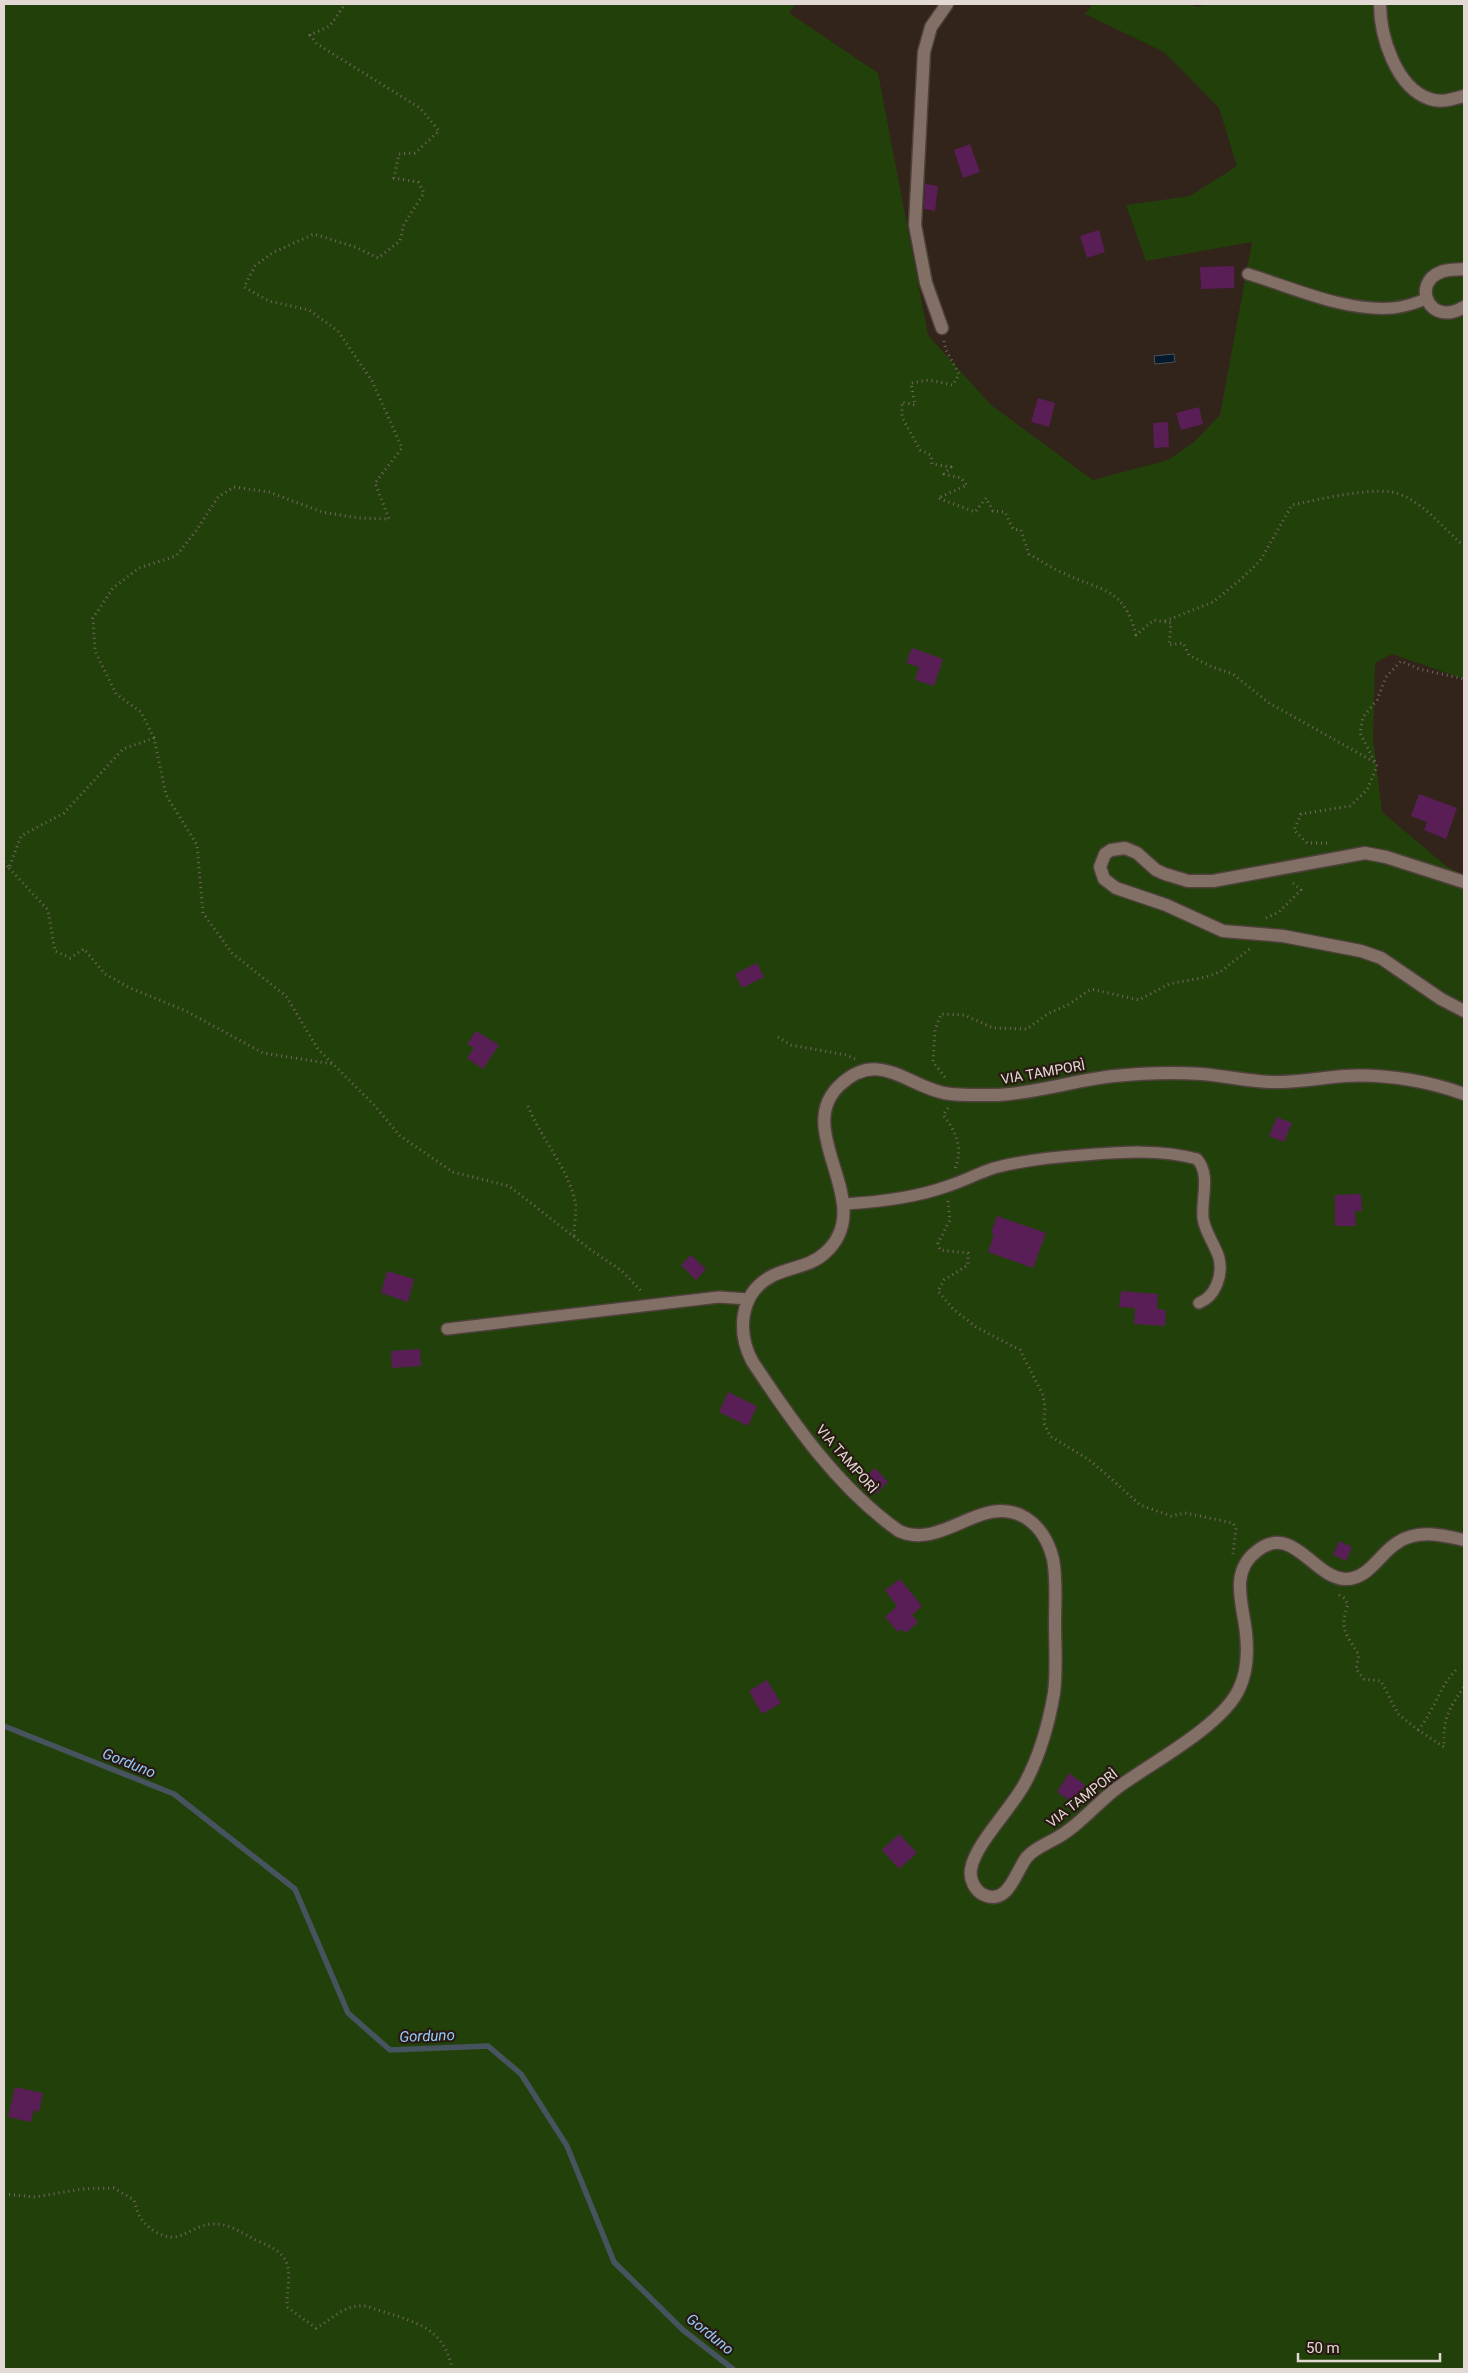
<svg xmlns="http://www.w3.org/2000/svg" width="1468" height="2373" viewBox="0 0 1468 2373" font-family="Roboto,sans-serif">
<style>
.green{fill:#22410a}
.water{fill:#04192b;stroke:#47535e}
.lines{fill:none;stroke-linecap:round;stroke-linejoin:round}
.stream{stroke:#47535e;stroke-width:5.5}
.building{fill:#591e55}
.lane-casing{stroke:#4e413b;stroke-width:14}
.street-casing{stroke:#4e413b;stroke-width:15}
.path{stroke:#746760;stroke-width:3;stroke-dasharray:1 4;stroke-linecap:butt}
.lane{stroke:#827066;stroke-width:11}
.street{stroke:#827066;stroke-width:12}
.labels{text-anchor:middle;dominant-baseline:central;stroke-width:4.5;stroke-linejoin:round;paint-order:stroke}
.street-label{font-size:14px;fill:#e3d9d4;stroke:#281a12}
.water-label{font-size:15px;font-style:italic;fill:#95c9f9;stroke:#281a12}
</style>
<rect width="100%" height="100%" fill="#32231b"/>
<polygon class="green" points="4,4 796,4 789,13 878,73 928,335 991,405 1093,480 1168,460 1194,442 1220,415 1252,242 1146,261 1126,205 1190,196 1237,166 1219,108 1164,52 1085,14 1093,4 1190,4 1197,7 1207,4 1464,4 1464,679 1392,654 1375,663 1373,738 1382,812 1445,865 1464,876 1464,2369 4,2369"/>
<polygon class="water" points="1174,354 1175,362 1155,364 1154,356"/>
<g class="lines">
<polyline class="stream" points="4,1726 174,1794 295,1889 348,2013 390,2050 488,2046 521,2074 567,2146 614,2262 683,2330 733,2369"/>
</g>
<g class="building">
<polygon points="970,144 980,172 963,178 954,150"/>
<polygon points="925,184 938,186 935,211 924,209"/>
<polygon points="1099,230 1105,252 1087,258 1080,236"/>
<polygon points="1234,266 1234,288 1201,289 1200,267"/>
<polygon points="1038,398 1055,403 1049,427 1031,422"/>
<polygon points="1199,407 1203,424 1181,430 1176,413"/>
<polygon points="1168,422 1169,447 1154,448 1153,423"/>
<polygon points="912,648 943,659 934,686 915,680 919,667 906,663"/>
<polygon points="1419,794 1457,808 1446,839 1424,830 1427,822 1411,816"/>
<polygon points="757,963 764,977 742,988 735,974"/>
<polygon points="476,1031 499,1045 483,1069 467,1058 474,1048 467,1044"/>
<polygon points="1277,1117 1292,1123 1284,1142 1269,1136"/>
<polygon points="1361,1194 1362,1211 1355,1211 1356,1226 1335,1226 1335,1195"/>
<polygon points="997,1216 1046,1233 1033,1268 988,1252 994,1234 991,1233"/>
<polygon points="691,1255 706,1269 696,1280 681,1265"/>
<polygon points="387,1271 414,1279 408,1302 381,1293"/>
<polygon points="1121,1291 1158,1294 1157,1309 1166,1310 1165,1326 1134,1324 1135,1308 1119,1307"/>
<polygon points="420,1349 421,1366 392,1368 391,1351"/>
<polygon points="728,1392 757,1406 748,1426 719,1412"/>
<polygon points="875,1468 888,1482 876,1494 863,1480"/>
<polygon points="1339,1541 1352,1547 1346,1561 1333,1555"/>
<polygon points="900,1579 922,1606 912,1615 918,1622 906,1633 902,1629 898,1632 885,1617 897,1606 885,1590"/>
<polygon points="767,1680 781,1703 762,1714 749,1691"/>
<polygon points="1069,1773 1085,1785 1073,1803 1057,1792"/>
<polygon points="899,1834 917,1853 899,1869 882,1850"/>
<polygon points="15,2087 43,2093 39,2112 34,2110 31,2122 8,2117"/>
</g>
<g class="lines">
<g class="lane-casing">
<g id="lane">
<path d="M1248,274C1294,288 1345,312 1393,308C1405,307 1416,303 1426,299"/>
<path d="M844,1204C879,1202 915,1198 948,1186C964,1181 978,1173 994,1168C1024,1160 1053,1157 1084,1155C1122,1152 1160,1149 1197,1159C1211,1175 1201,1198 1203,1218C1205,1233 1215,1244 1219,1258C1223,1275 1216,1296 1199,1303"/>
<polyline points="447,1329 719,1297 748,1299"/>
</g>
</g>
<g class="street-casing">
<g id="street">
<path d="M1380,4C1380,36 1396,88 1430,99C1441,103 1453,99 1464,96"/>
<path d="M1464,269C1457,270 1448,269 1441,272C1411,283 1429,328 1464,307"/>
<polyline points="942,328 926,283 915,225 924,52 931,27 947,4"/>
<polyline points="1464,882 1386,857 1365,853 1213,881 1188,881 1165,874 1156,870 1137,853 1125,848 1111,850 1105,854 1100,867 1104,879 1116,888 1166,905 1223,931 1283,936 1361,951 1381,958 1441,999 1464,1011"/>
<path d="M1464,1094C1427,1081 1384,1074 1344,1076C1319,1078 1295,1083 1270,1082C1248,1081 1225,1076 1202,1074C1173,1072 1143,1073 1114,1076C1075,1080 1037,1093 998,1095C981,1095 961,1096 944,1093C906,1085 878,1049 840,1085C790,1131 880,1204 825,1253C810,1267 789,1267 772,1276C739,1293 737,1332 752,1361C793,1423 838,1488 899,1531C943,1551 983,1491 1026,1518C1040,1527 1049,1543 1053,1559C1057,1580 1055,1602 1055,1623C1055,1646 1057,1670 1054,1693C1049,1722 1039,1757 1025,1783C1012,1808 975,1844 971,1869C969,1879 975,1891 984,1895C1009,1906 1016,1870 1027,1857C1034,1849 1044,1845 1053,1840C1078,1827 1095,1805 1117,1788C1151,1763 1222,1726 1239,1689C1247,1673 1248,1652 1246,1633C1243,1604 1229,1572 1257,1551C1293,1522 1314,1579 1346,1579C1369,1579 1380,1553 1397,1543C1417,1529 1442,1535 1464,1540"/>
</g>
</g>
<g class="path">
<path d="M944,341L946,350L959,374L953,385L929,380L911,383L915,405L902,402V417L920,450L931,455L932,464L951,467L944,474L961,478L967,485L938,498L975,512L986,498L993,511L1005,512L1013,529L1021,530L1029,554C1040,560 1051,568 1063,573C1101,591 1124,587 1136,635L1154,620L1171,623L1169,645L1183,643L1189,655L1212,667L1233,674L1269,703L1376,763"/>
<path d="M1165,621L1213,602L1240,580L1260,561L1292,505C1317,500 1380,484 1402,495C1427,506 1444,529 1464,546"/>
<polyline points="154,738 141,712 116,694 95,651 93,618 113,588 139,568 176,556 196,531 218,497 234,487 269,492 322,512 359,518 389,519 375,483 402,448 372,381 338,331 309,310 269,301 244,287 255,266 272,253 314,234 355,247 378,258 400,241 404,224 424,193 418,182 394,178 399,154 415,153 439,131 420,108 317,44 310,35 330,26 345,4"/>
<polyline points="1327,843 1307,843 1294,830 1301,814 1350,806 1367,790 1377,766 1360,733 1363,717 1377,700 1386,677 1401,661 1419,669 1464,679"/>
<polyline points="4,862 9,868 21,836 64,813 123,749 154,738 166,795 197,845 203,913 232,953 286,996 318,1049 375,1106 400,1136 453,1172 509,1186 591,1250 622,1271 642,1292"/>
<polyline points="9,868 48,910 55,951 70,958 84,949 105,974 130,988 186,1011 263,1053 333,1064"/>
<polyline points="1266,918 1279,912 1301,890 1293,883"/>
<polyline points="778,1037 791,1045 846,1055 855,1059"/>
<polyline points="945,1077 933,1062 935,1030 941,1014 964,1015 993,1028 1027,1029 1049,1013 1068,1005 1091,989 1139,1000 1169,984 1206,977 1220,972 1251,948"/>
<path d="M528,1106C541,1139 567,1166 575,1201C577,1211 574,1225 574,1236"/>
<path d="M948,1108L943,1115C957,1133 963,1147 955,1169"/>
<polyline points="948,1201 950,1220 938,1243 940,1250 968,1253 968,1265 944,1280 938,1291 953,1309 976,1327 1020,1350 1043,1395 1045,1408 1044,1423 1050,1436 1088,1459 1106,1474 1140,1505 1171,1516 1185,1513 1233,1523 1236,1528 1233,1554"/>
<path d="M1339,1595L1344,1598L1348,1604C1339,1629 1346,1634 1359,1655L1356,1669L1364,1679L1381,1681L1398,1714L1418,1730L1444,1747C1443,1718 1448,1710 1464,1687"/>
<path d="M1418,1730C1434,1712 1439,1686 1457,1669"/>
<path d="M4,2194L35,2197L82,2189L114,2188L134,2200C138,2215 141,2222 154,2231C180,2247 188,2226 212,2224C231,2223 242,2234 258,2241C269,2246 280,2250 286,2261C292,2275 286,2293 287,2307L316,2328C334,2318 344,2304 366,2306C404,2320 444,2322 452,2369"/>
</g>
<use href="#lane" class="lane"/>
<use href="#street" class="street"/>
</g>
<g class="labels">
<g class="street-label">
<text transform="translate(1043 1072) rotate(-10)">VIA TAMPORÌ</text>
<text transform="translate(847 1459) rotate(49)">VIA TAMPORÌ</text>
<text transform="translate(1082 1798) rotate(-38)">VIA TAMPORÌ</text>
</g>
<g class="water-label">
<text transform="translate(129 1763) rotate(22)">Gorduno</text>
<text transform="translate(427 2036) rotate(-2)">Gorduno</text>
<text transform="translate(710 2334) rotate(39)">Gorduno</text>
</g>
</g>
<rect width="1468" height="2373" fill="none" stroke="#e3d9d4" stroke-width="10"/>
<path d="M1298 2353v8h142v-8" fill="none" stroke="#e3d9d4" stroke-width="2.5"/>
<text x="1306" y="2353" font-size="15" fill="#e3d9d4" stroke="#281a12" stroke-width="4" paint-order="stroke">50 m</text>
</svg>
